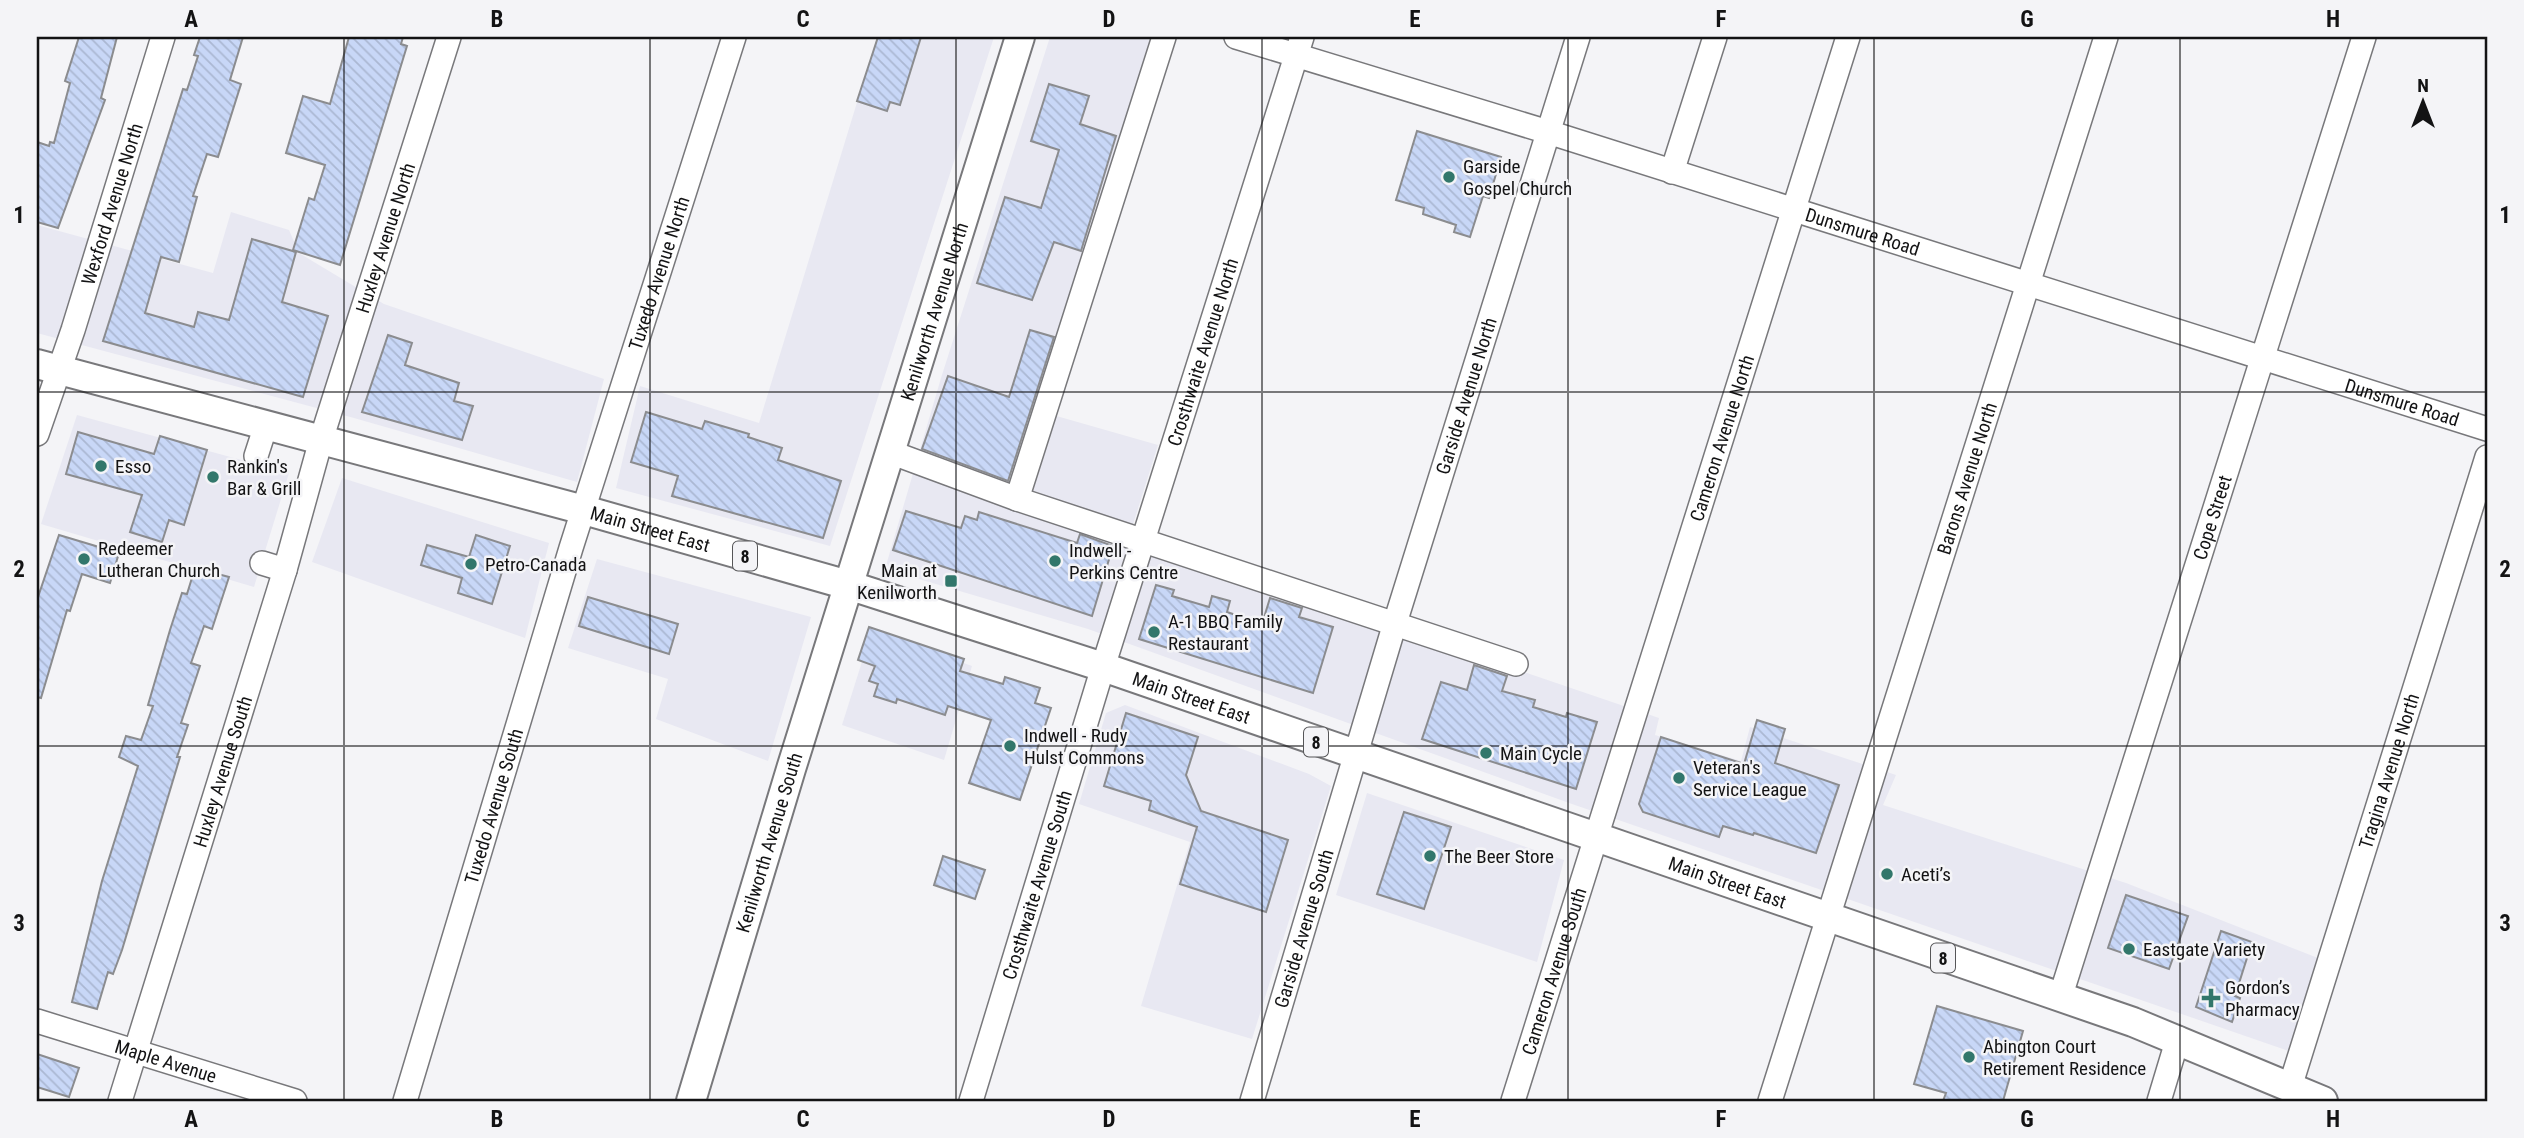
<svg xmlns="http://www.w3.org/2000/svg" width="2524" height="1138" viewBox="0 0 2524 1138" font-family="'Roboto Condensed',sans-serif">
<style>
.built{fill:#e8e8f2}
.building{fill:url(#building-back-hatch);stroke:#8b8c8f;stroke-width:2}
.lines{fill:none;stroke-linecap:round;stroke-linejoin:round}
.minor-casing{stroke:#78787b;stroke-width:26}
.major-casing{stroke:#78787b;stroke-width:32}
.minor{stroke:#fff;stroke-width:23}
.major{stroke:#fff;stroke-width:28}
.grid{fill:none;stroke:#131314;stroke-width:2;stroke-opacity:0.55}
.poi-dot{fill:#32776b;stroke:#f4f4f7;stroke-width:2.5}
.labels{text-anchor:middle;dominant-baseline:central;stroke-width:5;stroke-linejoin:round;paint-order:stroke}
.shield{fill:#f4f4f7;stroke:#565658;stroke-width:2}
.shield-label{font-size:18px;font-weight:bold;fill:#131314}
.poi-label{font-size:19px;fill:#131314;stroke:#f4f4f7;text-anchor:start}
.street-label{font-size:19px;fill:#131314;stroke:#f4f4f7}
.neatline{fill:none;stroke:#131314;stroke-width:2.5}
.grid-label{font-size:23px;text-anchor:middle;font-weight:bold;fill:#131314}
</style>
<defs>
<pattern id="building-back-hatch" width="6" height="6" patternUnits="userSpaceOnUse" patternTransform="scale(1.75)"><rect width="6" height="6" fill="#c8d7f7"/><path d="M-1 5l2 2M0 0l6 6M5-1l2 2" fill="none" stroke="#abb8d3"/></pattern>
</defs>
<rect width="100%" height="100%" fill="#f4f4f7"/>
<g class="built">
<polygon points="877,37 994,37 830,546 616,488 640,386 759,423"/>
<polygon points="1050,37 1172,37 1046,413 1158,445 1129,537 1659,718 1655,735 1741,761 1750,727 1896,775 1883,805 2126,883 2323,960 2289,1051 1572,804 1088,629 885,569 941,378"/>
<polygon points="231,212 289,230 299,253 384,304 604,379 577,482 354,418 37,333 37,225 213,273"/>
<polygon points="77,415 289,473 254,587 41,524"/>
<polygon points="342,478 549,543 525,638 312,562"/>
<polygon points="597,559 811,617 768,761 656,719 668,679 568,648"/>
<polygon points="872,630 972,666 944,760 842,725"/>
<polygon points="1125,705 1309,774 1331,786 1252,1039 1141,1006 1190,842 1079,804 1106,713"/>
<polygon points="1367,793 1564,860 1537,962 1336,895"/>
</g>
<g class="building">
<polygon points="79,37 117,37 101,98 105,100 58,228 37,222 37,142 49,146 50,142 54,143 70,83 65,81"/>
<polygon points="200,37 243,37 230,80 241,84 218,157 207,154 193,196 197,197 179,262 161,257 145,313 194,327 198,312 229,320 252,239 296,252 282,302 328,316 303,397 103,341 183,89 187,90 198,56 194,55"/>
<polygon points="349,37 403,37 401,44 407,46 340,265 293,250 309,198 314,200 325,165 286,153 303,96 330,104"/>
<polygon points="878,37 921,37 900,105 890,102 887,111 857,101"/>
<polygon points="1049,84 1089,96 1080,124 1116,136 1081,251 1054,242 1032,300 977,283 1005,197 1041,208 1059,150 1031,141"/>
<polygon points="1417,131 1501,157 1489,198 1483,196 1470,237 1454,232 1456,225 1423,214 1424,208 1396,200"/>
<polygon points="1030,330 1054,337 1008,481 922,449 948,376 1009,397"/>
<polygon points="388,335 412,343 405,365 459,383 454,401 473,406 462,440 362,412"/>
<polygon points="646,412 702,429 705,421 749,434 748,437 782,448 778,460 841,481 823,538 672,496 678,476 631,462"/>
<polygon points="78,432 154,454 160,436 207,450 184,525 169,520 162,542 130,532 142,495 66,474"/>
<polygon points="906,511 961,528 965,516 977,520 979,512 1077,543 1080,534 1113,546 1092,616 893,550"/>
<polygon points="59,535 119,553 110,583 82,574 70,611 67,610 41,698 37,697 37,600"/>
<polygon points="476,535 510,546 492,604 458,593 462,578 421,565 427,545 469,557"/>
<polygon points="195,568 229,577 212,629 204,626 191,663 200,666 181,723 188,725 177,757 180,757 122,950 113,974 108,972 97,1009 72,1002 102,881 138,766 119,757 126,736 141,740 153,706 148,705 170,630 182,593 187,594"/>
<polygon points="1156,585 1174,590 1172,596 1209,607 1212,596 1230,601 1227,612 1262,624 1270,598 1302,608 1299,617 1333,627 1313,693 1139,639"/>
<polygon points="588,597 678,624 669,654 579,626"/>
<polygon points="869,627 964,659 960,671 1003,684 1005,677 1040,688 1035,703 1051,708 1020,800 969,783 991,720 948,706 945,715 897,699 896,703 874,696 878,684 869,681 875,666 858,660"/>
<polygon points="1474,665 1507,676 1502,691 1535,700 1533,707 1566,717 1567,713 1597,722 1576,789 1422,739 1441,682 1467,690"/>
<polygon points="1126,713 1198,737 1186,775 1201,811 1288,840 1266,912 1180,884 1197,827 1149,810 1151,801 1104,786"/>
<polygon points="1757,720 1785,729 1775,763 1839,785 1816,853 1754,833 1753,835 1723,826 1719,837 1643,812 1639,804 1661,737 1744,764"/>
<polygon points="1404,812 1451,827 1424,909 1377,894"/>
<polygon points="943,856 985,870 975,899 934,885"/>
<polygon points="2126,895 2188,916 2169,969 2108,948"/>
<polygon points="2221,931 2252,942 2235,996 2240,998 2232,1022 2196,1007"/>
<polygon points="1937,1006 2023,1031 2003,1101 1943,1101 1946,1093 1914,1084"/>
<polygon points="37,1054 79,1068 69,1097 37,1087"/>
</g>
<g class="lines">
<g class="minor-casing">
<g id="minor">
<path id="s1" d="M1236,37L1548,132L2487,429"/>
<polyline points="1672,172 1715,37"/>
<path id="s2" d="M37,434L73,330L163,37"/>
<polyline points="890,452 1017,499 1516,664"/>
<polyline points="256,456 266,425"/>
<polyline points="1017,499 1164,37"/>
<polyline points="262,563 285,570"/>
<path id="s3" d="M2060,998L2364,37"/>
<path id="s4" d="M37,1021L295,1101"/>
<path id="s5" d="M2290,1087L2487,457"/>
<path id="s6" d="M120,1101L285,570L321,440L449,37"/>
<path id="s7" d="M405,1101L571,548L734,37"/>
<path id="s8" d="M971,1101L1103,667L1302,37"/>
<path id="s9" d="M1252,1101L1395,623L1578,37"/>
<path id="s10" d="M1513,1101L1848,37"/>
<path id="s11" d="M1770,1101L2106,37"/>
<polyline points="2159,1101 2178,1038"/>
</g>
</g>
<g class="major-casing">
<g id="major">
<path id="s12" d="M37,364L584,510L848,585L1103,667L2133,1022L2323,1101"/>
<path id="s13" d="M691,1101L791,769L1020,37"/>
</g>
</g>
<use href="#minor" class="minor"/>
<use href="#major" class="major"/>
</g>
<path class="grid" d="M344,37V1101M650,37V1101M956,37V1101M1262,37V1101M1568,37V1101M1874,37V1101M2180,37V1101M37,392H2487M37,746H2487"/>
<g class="poi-dot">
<circle cx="1449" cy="177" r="7"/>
<circle cx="101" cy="466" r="7"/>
<circle cx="213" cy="477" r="7"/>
<circle cx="84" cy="559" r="7"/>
<circle cx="1055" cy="561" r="7"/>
<circle cx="471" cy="564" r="7"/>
<rect x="944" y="574" width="14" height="14" rx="3.5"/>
<circle cx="1154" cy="632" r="7"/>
<circle cx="1010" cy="746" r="7"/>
<circle cx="1486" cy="753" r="7"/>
<circle cx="1679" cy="778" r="7"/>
<circle cx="1430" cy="856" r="7"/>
<circle cx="1887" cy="874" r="7"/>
<circle cx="2129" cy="949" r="7"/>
<path d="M2207.5 987.5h7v7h7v7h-7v7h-7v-7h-7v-7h7z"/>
<circle cx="1969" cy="1057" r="7"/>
</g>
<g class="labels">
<g class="shield">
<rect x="733" y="541.5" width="24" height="29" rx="5"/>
<rect x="1304" y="727.5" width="24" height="29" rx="5"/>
<rect x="1931" y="943.5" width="24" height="29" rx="5"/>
</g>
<g class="shield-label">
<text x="745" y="556">8</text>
<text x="1316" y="742">8</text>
<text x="1943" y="958">8</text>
</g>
<g class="poi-label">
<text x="1463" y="166">Garside<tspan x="1463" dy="22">Gospel Church</tspan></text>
<text x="115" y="466">Esso</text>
<text x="227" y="466">Rankin's<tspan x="227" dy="22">Bar &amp; Grill</tspan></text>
<text x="98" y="548">Redeemer<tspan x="98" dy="22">Lutheran Church</tspan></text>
<text x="1069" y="550">Indwell -<tspan x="1069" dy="22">Perkins Centre</tspan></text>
<text x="485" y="564">Petro-Canada</text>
<text x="937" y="570" text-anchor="end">Main at<tspan x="937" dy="22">Kenilworth</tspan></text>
<text x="1168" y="621">A-1 BBQ Family<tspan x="1168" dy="22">Restaurant</tspan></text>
<text x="1024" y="735">Indwell - Rudy<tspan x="1024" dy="22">Hulst Commons</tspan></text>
<text x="1500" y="753">Main Cycle</text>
<text x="1693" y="767">Veteran's<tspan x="1693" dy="22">Service League</tspan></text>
<text x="1444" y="856">The Beer Store</text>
<text x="1901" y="874">Aceti’s</text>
<text x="2143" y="949">Eastgate Variety</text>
<text x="2225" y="987">Gordon’s<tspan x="2225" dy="22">Pharmacy</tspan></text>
<text x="1983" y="1046">Abington Court<tspan x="1983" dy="22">Retirement Residence</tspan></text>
</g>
<g class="street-label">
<text stroke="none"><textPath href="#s2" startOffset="242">Wexford Avenue North</textPath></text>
<text stroke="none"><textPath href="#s1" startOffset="656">Dunsmure Road</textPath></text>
<text stroke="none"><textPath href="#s6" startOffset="903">Huxley Avenue North</textPath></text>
<text stroke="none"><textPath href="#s7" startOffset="866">Tuxedo Avenue North</textPath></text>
<text stroke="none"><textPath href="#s13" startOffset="826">Kenilworth Avenue North</textPath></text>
<text stroke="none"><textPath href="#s8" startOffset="784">Crosthwaite Avenue North</textPath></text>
<text stroke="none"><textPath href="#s9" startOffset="737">Garside Avenue North</textPath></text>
<text stroke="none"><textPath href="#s1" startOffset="1222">Dunsmure Road</textPath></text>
<text stroke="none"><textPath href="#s10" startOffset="695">Cameron Avenue North</textPath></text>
<text stroke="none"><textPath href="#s11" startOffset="653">Barons Avenue North</textPath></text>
<text stroke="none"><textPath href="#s3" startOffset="504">Cope Street</textPath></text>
<text stroke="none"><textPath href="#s12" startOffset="635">Main Street East</textPath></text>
<text stroke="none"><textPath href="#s12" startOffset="1202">Main Street East</textPath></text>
<text stroke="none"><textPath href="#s6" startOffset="345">Huxley Avenue South</textPath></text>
<text stroke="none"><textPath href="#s5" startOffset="331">Tragina Avenue North</textPath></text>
<text stroke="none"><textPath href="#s7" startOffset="308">Tuxedo Avenue South</textPath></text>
<text stroke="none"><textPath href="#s13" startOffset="270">Kenilworth Avenue South</textPath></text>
<text stroke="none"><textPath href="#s8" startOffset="226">Crosthwaite Avenue South</textPath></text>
<text stroke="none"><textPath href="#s12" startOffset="1769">Main Street East</textPath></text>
<text stroke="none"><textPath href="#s9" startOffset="180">Garside Avenue South</textPath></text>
<text stroke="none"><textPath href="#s10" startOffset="136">Cameron Avenue South</textPath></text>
<text stroke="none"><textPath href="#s4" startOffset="135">Maple Avenue</textPath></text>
</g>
</g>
<rect width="2524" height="1138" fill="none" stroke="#f4f4f7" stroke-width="77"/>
<g transform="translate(2423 102)" stroke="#f4f4f7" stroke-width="5" paint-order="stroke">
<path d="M0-5L12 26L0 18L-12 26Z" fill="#131314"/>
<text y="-10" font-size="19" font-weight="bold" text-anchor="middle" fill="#131314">N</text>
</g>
<rect x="38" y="38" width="2448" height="1062" class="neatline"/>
<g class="grid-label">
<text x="191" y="27">A</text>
<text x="497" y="27">B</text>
<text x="803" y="27">C</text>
<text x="1109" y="27">D</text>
<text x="1415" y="27">E</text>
<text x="1721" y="27">F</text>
<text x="2027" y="27">G</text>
<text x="2333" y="27">H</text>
<text x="19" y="223">1</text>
<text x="2505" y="223">1</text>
<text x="19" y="577">2</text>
<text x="2505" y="577">2</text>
<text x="19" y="931">3</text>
<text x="2505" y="931">3</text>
<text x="191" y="1127">A</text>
<text x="497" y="1127">B</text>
<text x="803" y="1127">C</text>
<text x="1109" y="1127">D</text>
<text x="1415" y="1127">E</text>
<text x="1721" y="1127">F</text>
<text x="2027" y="1127">G</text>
<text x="2333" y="1127">H</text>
</g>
</svg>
